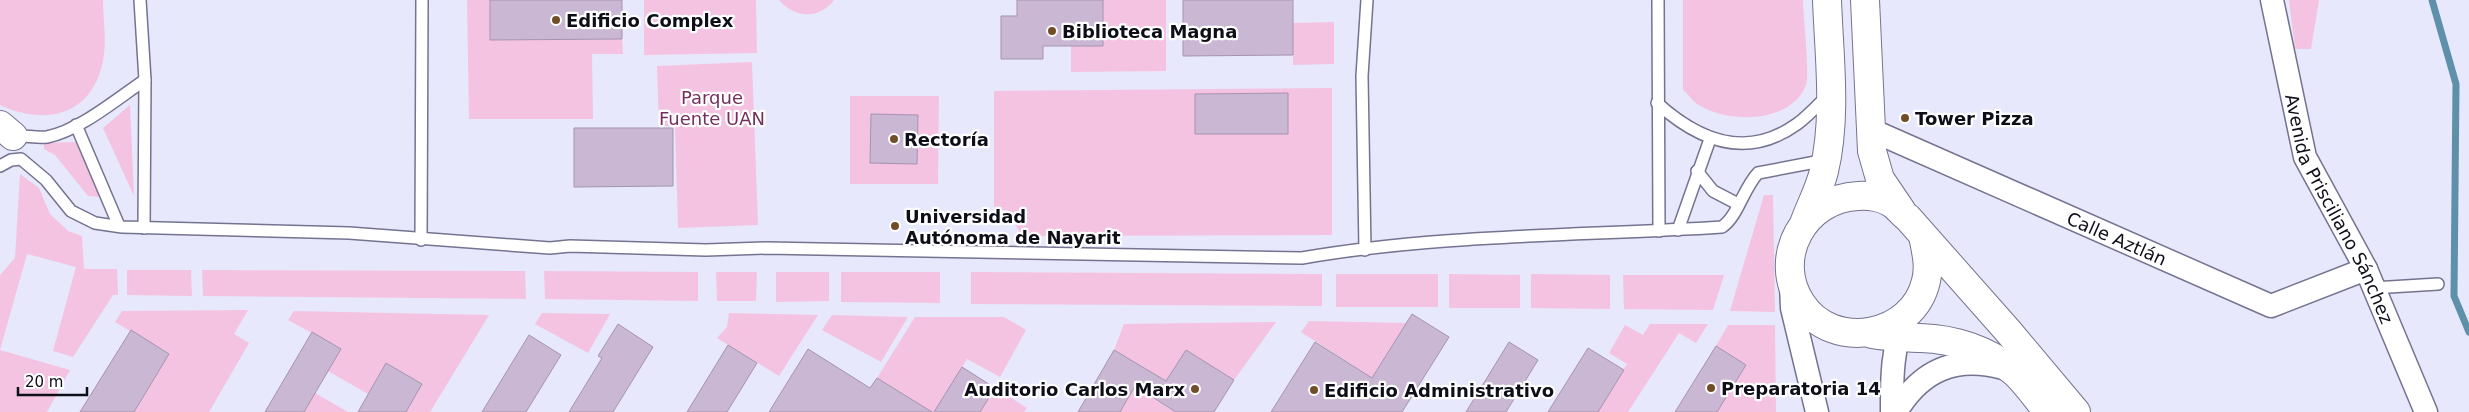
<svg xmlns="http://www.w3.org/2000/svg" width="2469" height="412" viewBox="0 0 2469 412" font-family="'DejaVu Sans',sans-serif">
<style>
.green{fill:#f4c3e1}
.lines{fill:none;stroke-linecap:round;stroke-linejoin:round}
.stream{stroke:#5e90aa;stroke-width:7}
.building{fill:#c9b7d3;stroke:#a593af}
.lane-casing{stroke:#747390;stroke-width:14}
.street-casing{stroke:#747390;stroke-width:25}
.secondary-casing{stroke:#747390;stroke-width:30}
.lane{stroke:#fff;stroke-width:11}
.street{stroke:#fff;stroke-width:22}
.secondary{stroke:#fff;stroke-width:28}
.poi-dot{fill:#724e28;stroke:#fff;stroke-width:2}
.labels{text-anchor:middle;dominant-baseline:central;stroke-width:4.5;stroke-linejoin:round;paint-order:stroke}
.poi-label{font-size:18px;font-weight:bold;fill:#0e0e19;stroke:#fff;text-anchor:start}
.park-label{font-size:18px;fill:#742f5e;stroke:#fff}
.street-label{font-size:18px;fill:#0e0e19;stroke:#fff}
</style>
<rect width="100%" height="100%" fill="#e7e8fb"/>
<g class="green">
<path d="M0,0H103C103,19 107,42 103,61C92,116 45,126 0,105Z"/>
<polygon points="467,0 490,0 490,40 622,39 623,54 592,54 593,119 469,119"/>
<polygon points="644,0 756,0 757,53 644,55"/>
<path d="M779,0H834C819,20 794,18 779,0Z"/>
<polygon points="1103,0 1166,0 1166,71 1071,72 1071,46 1103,46"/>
<path d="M1683,0H1803C1803,15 1810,76 1806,85C1791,124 1727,124 1697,104C1692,100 1688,94 1683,90Z"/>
<polygon points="2289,0 2319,0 2311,49 2295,49"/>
<polygon points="1334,22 1334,64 1293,65 1293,23"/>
<polygon points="752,62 758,225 678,228 675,126 659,126 657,66"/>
<polygon points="1332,88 1332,235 1022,236 1007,210 994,210 994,91"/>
<polygon points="850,96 939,96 938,184 850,184"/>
<polygon points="130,105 134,196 103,128"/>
<polygon points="76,142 101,197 88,196 55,155 44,149 44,143"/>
<polygon points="20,174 39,188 50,214 68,231 82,236 84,269 117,269 118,295 113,295 73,357 53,351 76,267 27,254 0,350 70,370 47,412 0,412 0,275 15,258"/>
<polygon points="1764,195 1773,195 1775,312 1730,311"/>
<polygon points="127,270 191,270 192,296 127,295"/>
<polygon points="202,270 525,271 526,299 203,296"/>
<polygon points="544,271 698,272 698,301 545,299"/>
<polygon points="716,272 757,272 756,301 717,301"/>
<polygon points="776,272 829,272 829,301 776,302"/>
<polygon points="841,272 940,272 940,303 841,302"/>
<polygon points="971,272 1322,274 1322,306 971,304"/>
<rect x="1336" y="274" width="102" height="33"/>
<polygon points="1449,274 1520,275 1520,308 1449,308"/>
<polygon points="1531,274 1610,275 1610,309 1531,308"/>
<polygon points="1623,275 1724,275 1713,310 1624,309"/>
<polygon points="248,310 234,334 249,343 209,412 134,412 169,354 115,322 122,311"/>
<polygon points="294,311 489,315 430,412 406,412 422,384 387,363 368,394 328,371 341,349 288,320"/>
<polygon points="542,313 610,314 588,353 535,324"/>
<polygon points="729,313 818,315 779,376 717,338 727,327"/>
<polygon points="832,315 908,317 881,362 822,330"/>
<polygon points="915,317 1004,317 1026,330 1000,377 967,359 962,367 1027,408 1024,412 902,412 910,398 877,378"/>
<polygon points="1309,321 1406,323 1370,381 1330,412 1357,368 1301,332"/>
<polygon points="1276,322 1234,380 1186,350 1155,399 1176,412 1120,412 1145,368 1114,350 1124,324"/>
<polygon points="1650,324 1708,324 1696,343 1679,333 1628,412 1598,412 1627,364 1609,353 1625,325 1643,335"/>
<polygon points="1728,325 1775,325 1776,412 1717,412 1746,365 1716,346"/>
<polygon points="315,393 348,412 304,412"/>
</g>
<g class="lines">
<polyline class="stream" points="2432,0 2456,84 2454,296 2469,332"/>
</g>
<g class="building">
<polygon points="490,0 622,0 622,39 490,40"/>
<polygon points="1017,0 1103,0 1103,46 1043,46 1043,59 1001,59 1001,16 1017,16"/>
<polygon points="1183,0 1293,0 1293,55 1183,56"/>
<polygon points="1288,93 1288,134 1195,134 1195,94"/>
<polygon points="871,114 918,115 917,164 870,163"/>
<polygon points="574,128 673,128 673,186 574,187"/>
<polygon points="1412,314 1449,337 1402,412 1271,412 1315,342 1372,378"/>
<polygon points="618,324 653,347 613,412 569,412 602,358 598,356"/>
<polygon points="131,330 169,354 134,412 80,412"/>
<polygon points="312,332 341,349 304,412 265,412"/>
<polygon points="529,335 561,355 526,412 482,412"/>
<polygon points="1509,342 1538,360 1506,412 1466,412"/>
<polygon points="728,345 757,363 727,412 687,412"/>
<polygon points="1716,346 1746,365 1717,412 1675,412"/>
<polygon points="1588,348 1624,370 1598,412 1548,412"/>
<polygon points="808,349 870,388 877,378 932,412 769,412"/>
<polygon points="1114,350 1166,381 1186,350 1234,380 1214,412 1176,412 1135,386 1120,412 1078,412"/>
<polygon points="386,363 422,384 406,412 358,412"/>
<polygon points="962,367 995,388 980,412 934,412"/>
</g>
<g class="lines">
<g class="lane-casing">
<g id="lane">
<polyline points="140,0 145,80 144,228"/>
<polyline points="1658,0 1659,231"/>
<path d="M1657,103C1699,141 1747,160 1797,124C1808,116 1818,105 1828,95"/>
<polyline points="76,125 119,226"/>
<path d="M12,136C24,135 35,138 47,137C79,131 118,98 145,80"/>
<path d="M0,166L11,160L21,159L46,180L71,211L95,223L122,227L349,233L550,248L570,246L706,250L766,248L1302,258C1440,234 1582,236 1722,227C1738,216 1743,189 1758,173L1826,160"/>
<polyline points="1697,171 1713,191 1738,204"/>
<polyline points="1678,230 1710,139"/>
<polyline points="421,240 422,0"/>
<polyline points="1365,250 1362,76 1367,0"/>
<polyline points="2373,288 2438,284"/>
</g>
</g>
<g class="street-casing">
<g id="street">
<path id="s1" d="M2272,0L2305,157L2366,269L2426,412"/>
<path id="s2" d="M1869,129L2271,306L2366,269"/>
<polyline points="1791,285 1792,308 1817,412"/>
<path d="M1892,412C1892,384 1891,347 1905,322"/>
<path d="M1896,412C1921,370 1956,355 2003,368"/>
</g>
</g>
<g class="secondary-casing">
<g id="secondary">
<polyline points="1865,0 1872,151 1880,179 1901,210"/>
<polyline points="0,125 13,136"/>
<path d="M1805,221C1811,205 1820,188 1824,171C1837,116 1829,56 1827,0"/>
<path d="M1923,236C1926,251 1930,266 1926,281C1913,338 1832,352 1801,303C1771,257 1805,198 1858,196C1868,195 1882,197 1891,203C1897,206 1902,214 1908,218L2008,331L2076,412"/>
<path d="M1872,334C1889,337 1904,337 1921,338C1954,339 1988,350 2013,371C2026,382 2037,399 2048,412"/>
</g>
</g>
<use href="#lane" class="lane"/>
<use href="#street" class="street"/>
<use href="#secondary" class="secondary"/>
</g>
<g class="poi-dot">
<circle cx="556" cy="20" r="5"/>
<circle cx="1052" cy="31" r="5"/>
<circle cx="1905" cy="118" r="5"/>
<circle cx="894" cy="139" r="5"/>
<circle cx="895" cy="226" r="5"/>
<circle cx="1711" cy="388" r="5"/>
<circle cx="1195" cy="389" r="5"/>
<circle cx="1314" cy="390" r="5"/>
</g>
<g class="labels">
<g class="poi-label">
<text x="566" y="20">Edificio Complex</text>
<text x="1062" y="31">Biblioteca Magna</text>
<text x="1915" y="118">Tower Pizza</text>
<text x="904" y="139">Rectoría</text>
<text x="905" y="216">Universidad<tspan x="905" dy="21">Autónoma de Nayarit</tspan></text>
<text x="1721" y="388">Preparatoria 14</text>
<text x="1185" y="389" text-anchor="end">Auditorio Carlos Marx</text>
<text x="1324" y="390">Edificio Administrativo</text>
</g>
<g class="park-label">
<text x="712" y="97">Parque<tspan x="712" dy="21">Fuente UAN</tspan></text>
</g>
<g class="street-label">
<text stroke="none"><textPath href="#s1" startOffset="221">Avenida Prisciliano Sánchez</textPath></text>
<text stroke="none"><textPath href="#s2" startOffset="271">Calle Aztlán</textPath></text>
</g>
</g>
<path d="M18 387v8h69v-8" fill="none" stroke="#0e0e19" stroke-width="2.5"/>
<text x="25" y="387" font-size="15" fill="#0e0e19" stroke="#ffffff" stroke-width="4" paint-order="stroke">20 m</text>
</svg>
